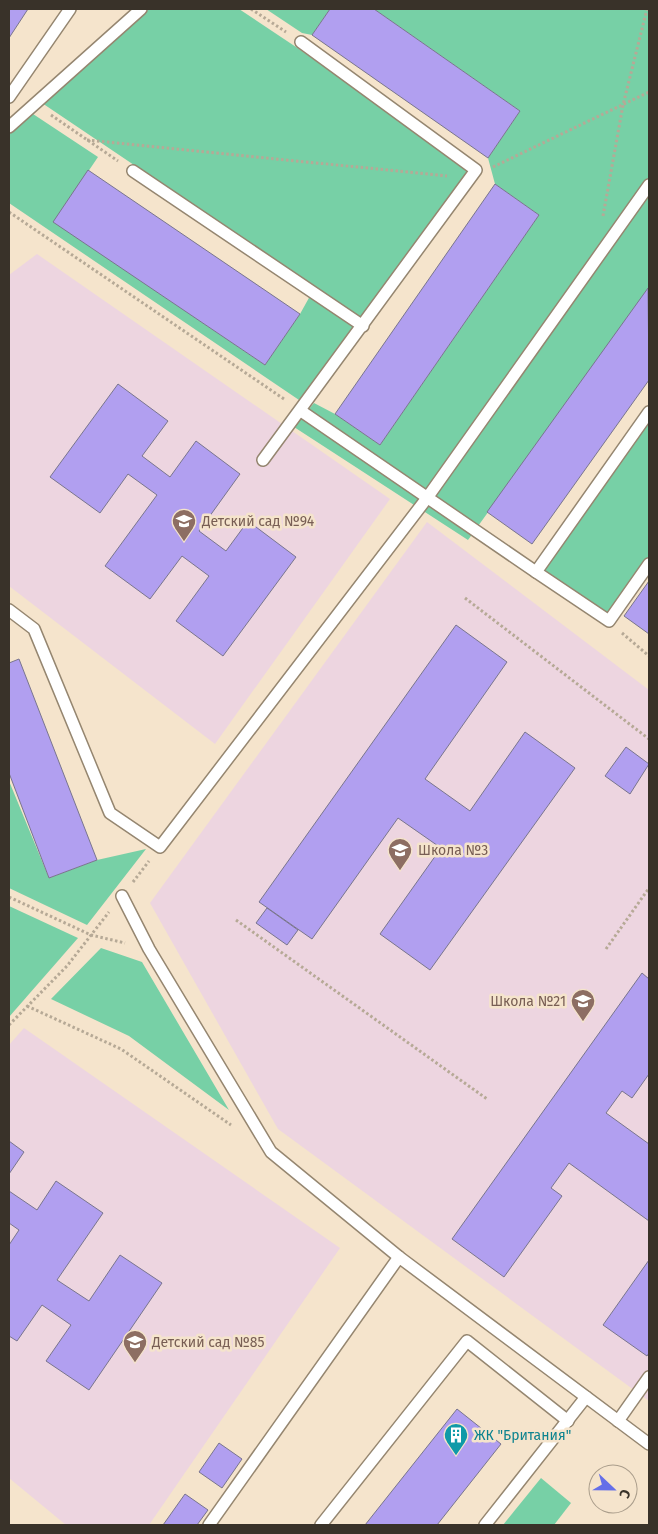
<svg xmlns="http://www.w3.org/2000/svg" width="658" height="1534" viewBox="0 0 658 1534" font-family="'Fira Sans',sans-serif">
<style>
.education{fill:#edd5e0}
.green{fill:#77d0a6}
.building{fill:#b19ff0;stroke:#79758d}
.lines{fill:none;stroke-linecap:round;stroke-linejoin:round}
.service-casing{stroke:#958670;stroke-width:14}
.path{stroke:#b6a996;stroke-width:3;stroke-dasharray:2.5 2.5;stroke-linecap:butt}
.service{stroke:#fff;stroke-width:11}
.labels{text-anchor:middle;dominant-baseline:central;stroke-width:5;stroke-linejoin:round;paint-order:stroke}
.education-label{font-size:14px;fill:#785e54;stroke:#f5e4cc;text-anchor:start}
.culture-label{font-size:14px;fill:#0d838f;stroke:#f5e4cc;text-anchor:start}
</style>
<rect width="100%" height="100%" fill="#f5e4cc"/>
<g class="education">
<polygon points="37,254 390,499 215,744 9,586 9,275"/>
<polygon points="427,522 649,690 649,1401 278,1129 150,903"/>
<polygon points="24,1028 340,1248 149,1525 66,1525 9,1478 9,1045"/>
</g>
<g class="green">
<polygon points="149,9 239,9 299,49 470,171 302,402 9,203 9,132 30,112 98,157 54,222 265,365 300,314 315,287 42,103"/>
<polygon points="266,9 330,9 312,35 302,33"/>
<polygon points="374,9 649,9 649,289 468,540 294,427 314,403 335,414 380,445 539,215 495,184 488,158 520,111"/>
<polygon points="649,421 649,558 608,615 543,571"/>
<polygon points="9,781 49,878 97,860 146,849 87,925 9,888"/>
<polygon points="9,906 78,938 9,1017"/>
<polygon points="101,948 142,962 229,1110 129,1036 51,999"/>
<polygon points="541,1478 571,1503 554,1525 503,1525"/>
</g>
<g class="building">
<polygon points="9,9 28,9 9,38"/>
<polygon points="330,9 374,9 520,111 488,158 312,35"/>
<polygon points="88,170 300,314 265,365 53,222"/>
<polygon points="495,184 539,215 380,445 335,414"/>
<polygon points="648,288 649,380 532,544 487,512"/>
<polygon points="118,384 168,421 142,456 170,477 196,441 240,474 199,531 226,551 248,521 296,557 223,656 176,621 209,576 182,556 150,599 105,566 157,495 128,474 100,513 50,477"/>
<polygon points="649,581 649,634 624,616"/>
<polygon points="456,625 507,662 425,779 470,811 525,732 575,768 430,970 380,934 441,848 398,818 312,939 259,902"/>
<polygon points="19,659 97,860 49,878 9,773 9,663"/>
<polygon points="626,747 649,764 630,794 605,776"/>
<polygon points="267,908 298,930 287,945 256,923"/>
<polygon points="642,973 649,979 649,1074 632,1098 622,1091 606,1113 649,1144 649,1221 569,1163 551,1188 562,1196 504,1277 452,1239"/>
<polygon points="9,1141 24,1152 9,1174"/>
<polygon points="56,1181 103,1213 57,1280 89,1301 120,1255 162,1283 89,1390 46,1361 71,1325 42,1305 17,1341 9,1336 9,1245 19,1230 9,1223 9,1191 37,1210"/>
<polygon points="649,1260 649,1353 647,1356 603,1325"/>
<polygon points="457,1409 501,1444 437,1525 365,1525"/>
<polygon points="219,1443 242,1459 222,1488 199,1472"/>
<polygon points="185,1494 208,1510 197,1525 163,1525"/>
</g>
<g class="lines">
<g class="service-casing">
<g id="service">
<polyline points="9,97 70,9"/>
<polyline points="9,127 141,9"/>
<polyline points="133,171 363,326"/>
<polyline points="301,411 536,572 649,412"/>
<polyline points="263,460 476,170 301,42"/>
<polyline points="536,572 609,621 649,564"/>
<polyline points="9,610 34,629 110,813 160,847 427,498 649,185"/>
<polyline points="122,896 149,949 271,1152 399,1257"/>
<polyline points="618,1421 649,1377"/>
<polyline points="209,1525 399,1257 649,1444"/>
<polyline points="321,1525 467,1341 568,1421"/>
<polyline points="485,1525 586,1397"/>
</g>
</g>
<g class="path">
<polyline points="251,9 286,32"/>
<polyline points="51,115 118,161"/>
<polyline points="87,140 447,176"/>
<polyline points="493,167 649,92"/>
<polyline points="9,212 284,399"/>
<polyline points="603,216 623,105 647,9"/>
<polyline points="465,598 649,739"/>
<polyline points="622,633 649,656"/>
<polyline points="133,882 149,861"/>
<polyline points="9,897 91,935 125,943"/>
<polyline points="236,920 487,1099"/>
<polyline points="606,949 649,888"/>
<polyline points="27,1006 121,1049 231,1125"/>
<polyline points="9,1025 67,966 109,912"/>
</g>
<use href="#service" class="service"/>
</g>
<defs>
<g id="school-pin" transform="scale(1.25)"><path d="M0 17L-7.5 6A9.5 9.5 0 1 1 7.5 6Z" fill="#8d6e63" stroke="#f5e4cc"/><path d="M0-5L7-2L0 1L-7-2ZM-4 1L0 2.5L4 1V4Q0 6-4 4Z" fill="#fff"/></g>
<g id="building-pin" transform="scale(1.25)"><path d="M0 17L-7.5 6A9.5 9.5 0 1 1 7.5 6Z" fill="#0f9aa8" stroke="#f5e4cc"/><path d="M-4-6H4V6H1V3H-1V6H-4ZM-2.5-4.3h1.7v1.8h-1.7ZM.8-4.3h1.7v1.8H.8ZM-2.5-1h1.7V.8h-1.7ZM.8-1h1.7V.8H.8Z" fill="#fff"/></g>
</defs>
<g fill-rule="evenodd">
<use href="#school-pin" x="184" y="521"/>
<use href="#school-pin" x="400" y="850"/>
<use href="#school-pin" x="583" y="1001"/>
<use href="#school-pin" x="135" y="1342"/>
<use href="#building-pin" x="456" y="1435"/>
</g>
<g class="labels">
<g class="education-label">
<text x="202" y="521">Детский сад №94</text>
<text x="418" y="850">Школа №3</text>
<text x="566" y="1001" text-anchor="end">Школа №21</text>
<text x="152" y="1342">Детский сад №85</text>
</g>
<g class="culture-label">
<text x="474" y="1435">ЖК "Британия"</text>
</g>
</g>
<rect width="658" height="1534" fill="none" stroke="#393229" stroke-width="20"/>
<g transform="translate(613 1489) rotate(112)"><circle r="24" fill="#f5e4cc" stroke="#aa9d8b"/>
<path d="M0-4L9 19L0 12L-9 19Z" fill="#656fe8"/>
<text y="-8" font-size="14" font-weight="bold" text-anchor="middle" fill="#393229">С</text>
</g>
</svg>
